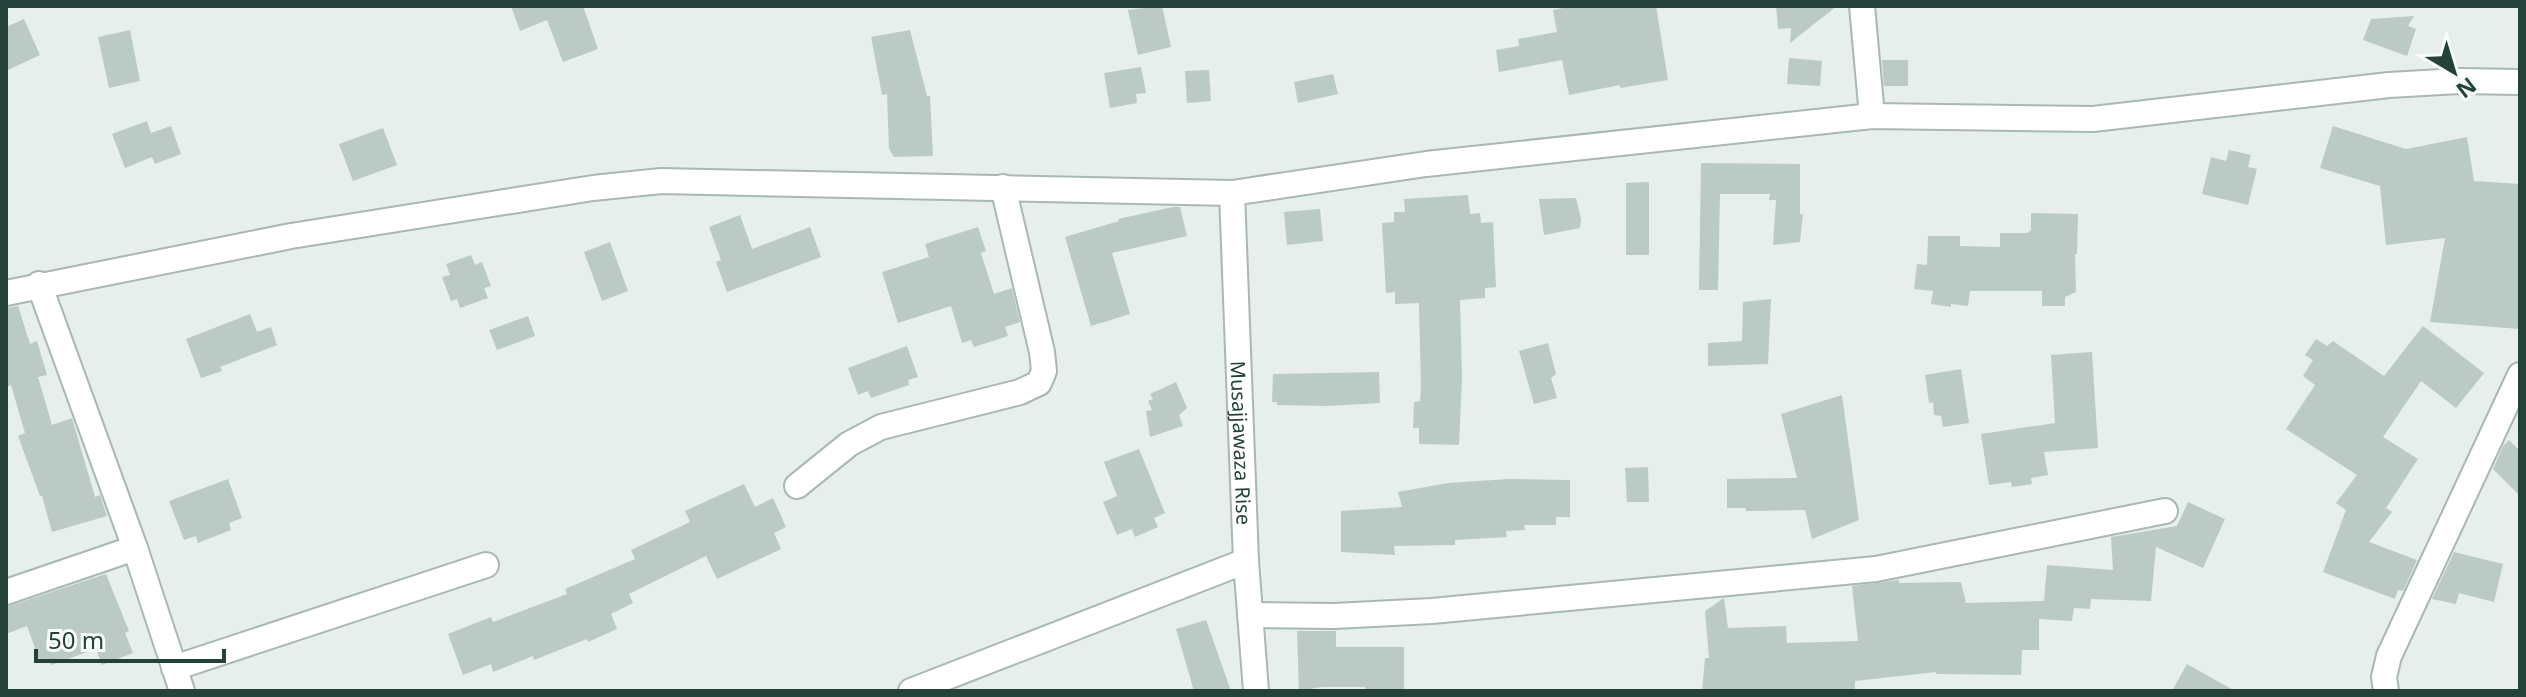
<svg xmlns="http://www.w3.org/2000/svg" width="2526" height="697" viewBox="0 0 2526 697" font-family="'Noto Sans',sans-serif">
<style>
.building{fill:#bbcac4}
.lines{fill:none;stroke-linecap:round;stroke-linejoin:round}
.minor-casing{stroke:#a8b8b2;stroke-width:28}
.minor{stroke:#fff;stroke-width:24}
.labels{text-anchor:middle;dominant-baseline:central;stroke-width:8;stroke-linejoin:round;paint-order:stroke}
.street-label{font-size:20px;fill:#24423a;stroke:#f7fbf9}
</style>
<rect width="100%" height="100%" fill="#e6efeb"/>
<g class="building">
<polygon points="511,6 583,6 598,49 563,62 547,20 520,31"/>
<polygon points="1162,6 1171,47 1138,55 1128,10"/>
<polygon points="1573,6 1656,6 1668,80 1620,88 1620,85 1569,95 1562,60 1499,72 1496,50 1519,46 1518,39 1557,32 1553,10"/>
<polygon points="1776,6 1837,6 1790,43 1791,28 1778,29"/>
<polygon points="2414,16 2408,26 2416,29 2407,56 2363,40 2371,19"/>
<polygon points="24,19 40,55 6,71 6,27"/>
<polygon points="130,30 140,81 109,88 98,37"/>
<polygon points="910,30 927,96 930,96 933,156 894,157 889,149 887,94 882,95 871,37"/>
<polygon points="1789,58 1822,61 1820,86 1787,84"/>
<polygon points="1882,60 1908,60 1908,86 1884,86"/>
<polygon points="1141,67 1146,93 1136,94 1137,103 1110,108 1104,73"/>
<polygon points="1209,70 1211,101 1187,103 1185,71"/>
<polygon points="1333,74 1338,94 1298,103 1294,82"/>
<polygon points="147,121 151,133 171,126 181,154 155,164 152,157 125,168 112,134"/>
<polygon points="2333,126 2406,149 2467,137 2474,181 2520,184 2520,329 2430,322 2445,238 2386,245 2380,186 2320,168"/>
<polygon points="383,128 397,165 353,181 339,144"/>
<polygon points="2229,150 2251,155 2248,167 2257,169 2248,205 2202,194 2211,157 2226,161"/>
<polygon points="1701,163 1800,164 1800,214 1803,214 1800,242 1773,245 1776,200 1769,200 1770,194 1720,194 1718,290 1699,290"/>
<polygon points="1649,182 1649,255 1626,255 1626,183"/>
<polygon points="1468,195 1470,214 1480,213 1481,223 1493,222 1496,287 1485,288 1485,298 1460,300 1462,377 1459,445 1419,444 1419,428 1413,428 1414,402 1420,401 1421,387 1419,303 1395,304 1395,292 1386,293 1382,223 1394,222 1394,212 1405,212 1404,199"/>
<polygon points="1576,198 1581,219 1580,228 1544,235 1539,199"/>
<polygon points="1173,207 1180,207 1187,236 1112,253 1130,314 1091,326 1065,237 1119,221 1118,219"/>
<polygon points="1320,209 1323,241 1287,245 1284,212"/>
<polygon points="2031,213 2078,214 2077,254 2075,254 2076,292 2065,297 2065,306 2042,306 2042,291 1970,291 1968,306 1951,304 1951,307 1931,304 1933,291 1914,289 1917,264 1927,265 1928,236 1960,236 1960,246 2000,247 2000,233 2027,233 2031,230"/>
<polygon points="740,215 752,249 810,227 821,257 727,292 716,262 721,260 709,227"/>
<polygon points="978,227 986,251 981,253 994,294 1012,288 1020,322 1005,327 1008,336 974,347 971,340 962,343 951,306 898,323 882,272 929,257 925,244"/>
<polygon points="610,242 628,291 602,301 584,252"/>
<polygon points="471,255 475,265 482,262 491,286 484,288 488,298 460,308 457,299 451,301 442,277 450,275 446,264"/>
<polygon points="1771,299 1768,364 1708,366 1708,343 1742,341 1743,302"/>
<polygon points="18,306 30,344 37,341 47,375 38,377 52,425 72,418 95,497 100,495 107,516 52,532 42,496 40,496 18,436 25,433 11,385 6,387 6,308"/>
<polygon points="250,314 257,332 271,327 277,345 220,367 222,371 201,378 186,339"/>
<polygon points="528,316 535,336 497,350 489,330"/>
<polygon points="2423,326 2484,373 2456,408 2421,381 2383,437 2418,459 2386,508 2392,512 2369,542 2417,560 2403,591 2398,590 2395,599 2323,572 2346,510 2336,503 2357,475 2286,429 2315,385 2303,376 2313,360 2305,355 2316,339 2327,346 2333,341 2384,376"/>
<polygon points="1548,343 1556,374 1551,378 1557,398 1534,404 1519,351"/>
<polygon points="907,346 918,377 908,380 909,385 871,398 868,391 858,395 848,368"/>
<polygon points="2092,352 2098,448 2044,452 2048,475 2031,478 2032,484 2012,487 2011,482 1989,485 1981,434 2055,423 2051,355"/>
<polygon points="1961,369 1969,423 1943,427 1941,416 1934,415 1933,402 1929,403 1925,375"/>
<polygon points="1379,372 1380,403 1327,406 1277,405 1277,402 1272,402 1273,374"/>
<polygon points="1176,382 1187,408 1179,415 1183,426 1150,437 1146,411 1152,410 1148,401 1153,399 1150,394"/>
<polygon points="1842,395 1859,520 1812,539 1805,510 1746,511 1746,508 1727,508 1727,479 1797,478 1781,414"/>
<polygon points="2509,440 2520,451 2520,496 2493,469 2503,446"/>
<polygon points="1139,449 1165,513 1154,518 1158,527 1135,537 1132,529 1117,535 1103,502 1117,496 1104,462"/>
<polygon points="1648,467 1649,502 1627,502 1625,468"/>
<polygon points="228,479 242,518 229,523 231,530 198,543 196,536 184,540 169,501"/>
<polygon points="1509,479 1570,480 1570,517 1556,517 1556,525 1524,525 1525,530 1506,531 1507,537 1455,540 1455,545 1394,546 1395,555 1341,552 1341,511 1402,507 1398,492 1448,483"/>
<polygon points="744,484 755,507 773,498 786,527 774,533 781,549 717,579 706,556 629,594 633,603 611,614 617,629 588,642 587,639 534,660 533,656 493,672 491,664 463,675 448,634 491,617 493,622 567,594 565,589 635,559 631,550 690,522 685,511"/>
<polygon points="2188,502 2225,519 2203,568 2156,547 2151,601 2091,599 2090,609 2074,608 2072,621 2039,619 2039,650 2022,650 2021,675 1936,674 1936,672 1855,681 1855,691 1702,691 1705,658 1709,658 1705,611 1724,598 1728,628 1786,626 1787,643 1858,641 1852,586 1899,580 1899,583 1961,582 1966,603 2044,601 2047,565 2113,570 2111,537 2177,526"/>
<polygon points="2454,552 2503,564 2494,602 2459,593 2456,604 2432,599"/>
<polygon points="106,574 129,631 125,633 133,653 102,665 96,649 51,665 49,659 40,662 27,626 6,634 6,607"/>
<polygon points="1206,620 1231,691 1194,691 1176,629"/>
<polygon points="1297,631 1336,631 1336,647 1404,647 1404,691 1365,691 1365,687 1321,687 1299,691"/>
<polygon points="2187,664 2235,691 2172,691"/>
</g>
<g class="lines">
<g class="minor-casing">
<g id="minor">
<polyline points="1862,6 1872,116"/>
<path id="s1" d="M1232,193L1246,561L1256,691"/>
<polyline points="39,284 135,548 182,691"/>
<polyline points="6,293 291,236 593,188 661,181 1232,193 1426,164 1872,116 2093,119 2389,85 2459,81 2520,82"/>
<polyline points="797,486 849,444 881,427 1020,392 1039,383 1044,371 1042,352 1003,187"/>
<polyline points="6,592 135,548"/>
<polyline points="1250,615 1334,616 1432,611 1876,569 2165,511"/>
<polyline points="174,668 486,565"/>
<polyline points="911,691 1246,561"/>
<polyline points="2386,691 2384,677 2389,656 2520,375"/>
</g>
</g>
<use href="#minor" class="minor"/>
</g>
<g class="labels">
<g class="street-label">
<text stroke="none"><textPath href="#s1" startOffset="250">Musajjawaza Rise</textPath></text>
</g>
</g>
<rect width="2526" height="697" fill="none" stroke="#24423a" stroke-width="16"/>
<g transform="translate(2454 72) rotate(142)" stroke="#f7fbf9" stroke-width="6" paint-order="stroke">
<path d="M0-6L14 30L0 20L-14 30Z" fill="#24423a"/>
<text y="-12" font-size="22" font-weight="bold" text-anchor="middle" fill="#24423a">N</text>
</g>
<path d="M36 649v12h188v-12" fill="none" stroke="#24423a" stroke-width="4"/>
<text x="48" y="649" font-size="24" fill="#24423a" stroke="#f7fbf9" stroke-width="6" paint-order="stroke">50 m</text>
</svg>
